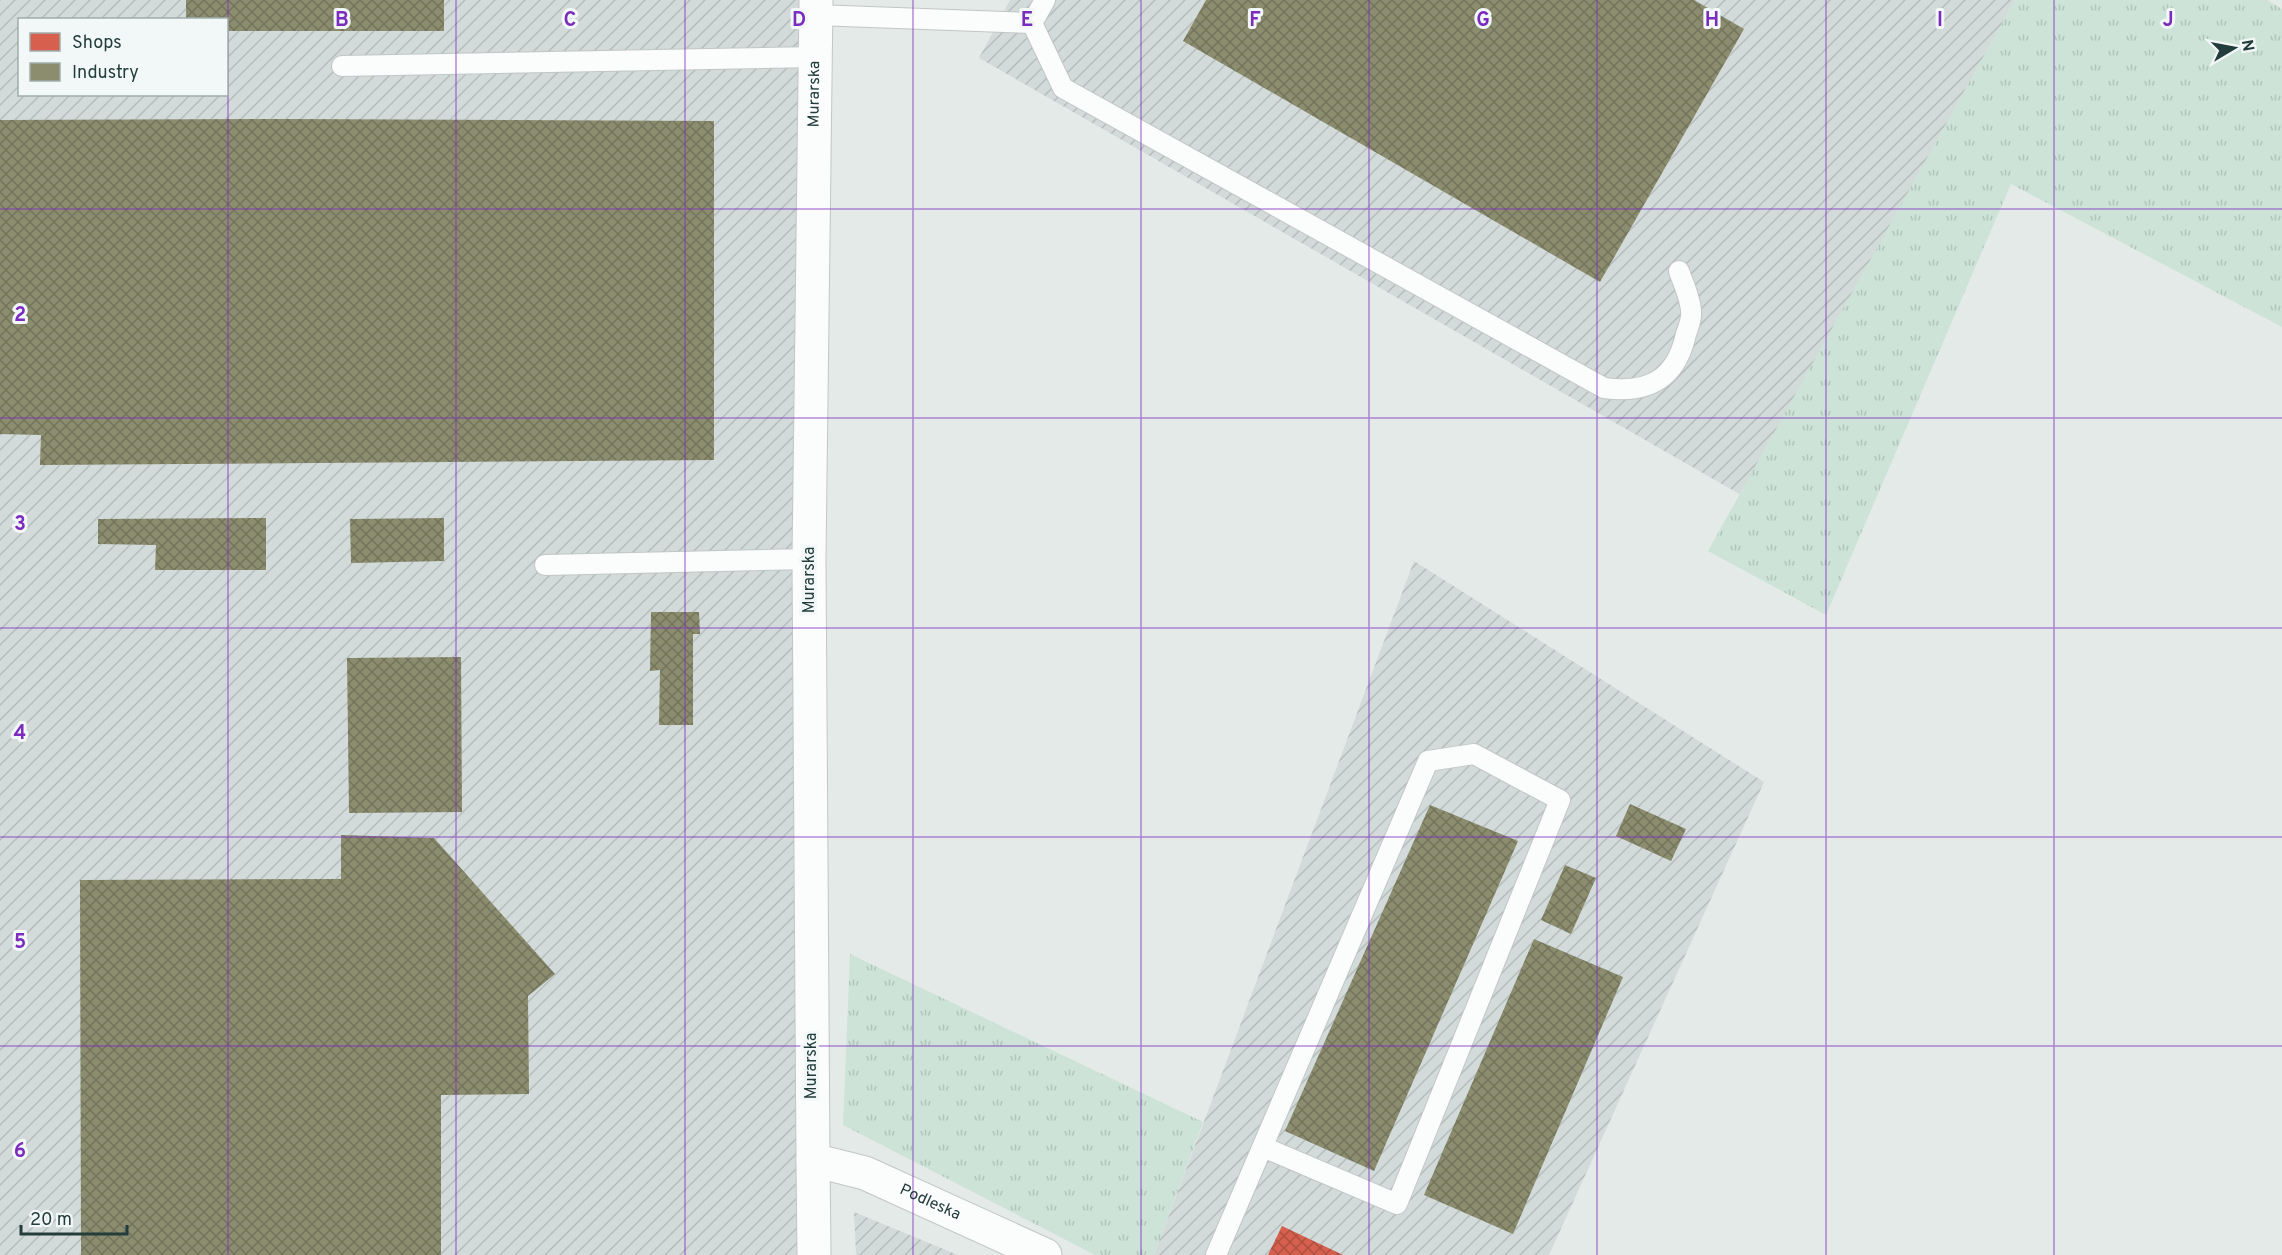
<svg xmlns="http://www.w3.org/2000/svg" width="2282" height="1255" viewBox="0 0 2282 1255" font-family="Overpass,sans-serif">
<style>
.industrial{fill:url(#industrial-furrows);fill-rule:evenodd}
.grass{fill:url(#grass-tufts)}
.shops{fill:url(#shops-cross-hatch)}
.industry{fill:url(#industry-cross-hatch)}
.lines{fill:none;stroke-linecap:round;stroke-linejoin:round}
.service-casing{stroke:#c1c7c5;stroke-width:22}
.minor-casing{stroke:#c1c7c5;stroke-width:35}
.tertiary-casing{stroke:#c1c7c5;stroke-width:35}
.service{stroke:#fbfcfc;stroke-width:20}
.minor{stroke:#fbfcfc;stroke-width:33}
.tertiary{stroke:#fbfcfc;stroke-width:33}
.grid{fill:none;stroke:#7b2cbf;stroke-width:1.5;stroke-opacity:0.55}
.labels{text-anchor:middle;dominant-baseline:central;stroke-width:6;stroke-linejoin:round;paint-order:stroke}
.street-label{font-size:16px;fill:#223d3b;stroke:#f2f8f7}
.grid-label{font-size:20px;text-anchor:middle;font-weight:bold;fill:#7b2cbf;stroke:#f2f8f7;stroke-width:6;stroke-linejoin:round;paint-order:stroke}
</style>
<defs>
<pattern id="industrial-furrows" width="10" height="10" patternUnits="userSpaceOnUse" patternTransform="scale(1.5)"><rect width="10" height="10" fill="#d2dbd9"/><path d="M-1 1l2-2M0 10L10 0M9 11l2-2" fill="none" stroke="#b4bdbb"/></pattern>
<pattern id="grass-tufts" width="24" height="20" patternUnits="userSpaceOnUse" patternTransform="scale(1.5)"><rect width="24" height="20" fill="#cde3d8"/><path d="M3 7l-1-3M5 7V3M7 7l1-3M15 17l-1-3M17 17v-4M19 17l1-3" fill="none" stroke="#b0c4ba"/></pattern>
<pattern id="shops-cross-hatch" width="8" height="8" patternUnits="userSpaceOnUse" patternTransform="scale(1.5)"><rect width="8" height="8" fill="#d6604d"/><path d="M0 0l8 8M0 8l8-8" fill="none" stroke="#ad5041"/></pattern>
<pattern id="industry-cross-hatch" width="8" height="8" patternUnits="userSpaceOnUse" patternTransform="scale(1.5)"><rect width="8" height="8" fill="#8c8c6e"/><path d="M0 0l8 8M0 8l8-8" fill="none" stroke="#72745c"/></pattern>
</defs>
<rect width="100%" height="100%" fill="#e4eae8"/>
<g class="industrial">
<path d="M0,0H800L801,1255H0ZM20,20H226V94H20Z"/>
<polygon points="1010,0 2015,0 1741,495 979,58"/>
<polygon points="1414,561 1764,782 1549,1255 1154,1255"/>
<polygon points="854,1212 958,1255 856,1255"/>
</g>
<g class="grass">
<polygon points="2015,0 2267,0 2282,9 2282,327 2011,184 1826,615 1708,551"/>
<polygon points="850,954 1203,1122 1154,1255 1095,1255 843,1125"/>
</g>
<polygon class="shops" points="1282,1226 1343,1255 1268,1255"/>
<g class="industry">
<polygon points="186,0 444,0 444,31 226,31 226,20 186,20"/>
<polygon points="1206,0 1694,0 1744,29 1600,282 1183,41"/>
<polygon points="290,119 714,121 714,460 40,465 41,435 0,434 0,120"/>
<polygon points="266,518 266,570 155,570 156,545 98,544 98,519"/>
<polygon points="444,518 444,561 351,563 350,519"/>
<polygon points="651,612 699,612 700,634 693,634 693,725 659,725 660,670 650,671"/>
<polygon points="461,657 462,812 349,813 347,658"/>
<polygon points="1630,804 1686,829 1671,861 1616,836"/>
<polygon points="1430,805 1518,841 1374,1171 1285,1131"/>
<polygon points="341,835 434,838 555,974 528,996 529,1094 441,1095 441,1255 81,1255 80,880 341,879"/>
<polygon points="1565,865 1596,878 1571,934 1541,920"/>
<polygon points="1534,939 1623,977 1513,1234 1424,1195"/>
</g>
<g class="lines">
<g class="service-casing">
<g id="service">
<polyline points="816,15 1032,23 1045,0"/>
<path d="M1032,23L1063,88L1604,388C1648,394 1676,380 1686,334C1688,328 1692,319 1691,312C1691,299 1683,283 1679,271"/>
<polyline points="342,66 817,57"/>
<polyline points="545,565 809,559"/>
<polyline points="1216,1255 1428,761 1474,754 1560,800 1397,1204 1263,1147"/>
</g>
</g>
<g class="minor-casing">
<g id="minor">
<path id="s1" d="M813,1160L809,559L816,0"/>
</g>
</g>
<g class="tertiary-casing">
<g id="tertiary">
<path id="s2" d="M814,1255L813,1160L865,1173L1045,1255"/>
</g>
</g>
<use href="#service" class="service"/>
<use href="#minor" class="minor"/>
<use href="#tertiary" class="tertiary"/>
</g>
<path class="grid" d="M228,0V1255M456,0V1255M685,0V1255M913,0V1255M1141,0V1255M1369,0V1255M1597,0V1255M1826,0V1255M2054,0V1255M0,209H2282M0,418H2282M0,628H2282M0,837H2282M0,1046H2282"/>
<g class="labels">
<g class="street-label">
<text stroke="none"><textPath href="#s1" startOffset="1066">Murarska</textPath></text>
<text transform="translate(810 580) rotate(-90)">Murarska</text>
<text transform="translate(812 1066) rotate(-90)">Murarska</text>
<text stroke="none"><textPath href="#s2" startOffset="220">Podleska</textPath></text>
</g>
</g>
<g class="grid-label">
<text x="342" y="26">B</text>
<text x="570" y="26">C</text>
<text x="799" y="26">D</text>
<text x="1027" y="26">E</text>
<text x="1255" y="26">F</text>
<text x="1483" y="26">G</text>
<text x="1712" y="26">H</text>
<text x="1940" y="26">I</text>
<text x="2168" y="26">J</text>
<text x="20" y="321">2</text>
<text x="20" y="530">3</text>
<text x="20" y="739">4</text>
<text x="20" y="948">5</text>
<text x="20" y="1157">6</text>
</g>
<rect x="18" y="18" width="210" height="78" fill="#f2f8f7" stroke="#9fadac" stroke-width="1.5"/>
<rect x="30" y="33" width="30" height="18" fill="#d6604d" stroke="#9fadac" stroke-width="1.5"/>
<text x="72" y="48" font-size="18" fill="#223d3b">Shops</text>
<rect x="30" y="63" width="30" height="18" fill="#8c8c6e" stroke="#9fadac" stroke-width="1.5"/>
<text x="72" y="78" font-size="18" fill="#223d3b">Industry</text>
<g transform="translate(2234 48) rotate(80)" stroke="#f2f8f7" stroke-width="4.5" paint-order="stroke">
<path d="M0-4.5L10 22L0 15L-10 22Z" fill="#223d3b"/>
<text y="-9" font-size="16" font-weight="bold" text-anchor="middle" fill="#223d3b">N</text>
</g>
<path d="M21 1225v9h106v-9" fill="none" stroke="#223d3b" stroke-width="3"/>
<text x="30" y="1225" font-size="18" fill="#223d3b" stroke="#f2f8f7" stroke-width="4.5" paint-order="stroke">20 m</text>
</svg>
